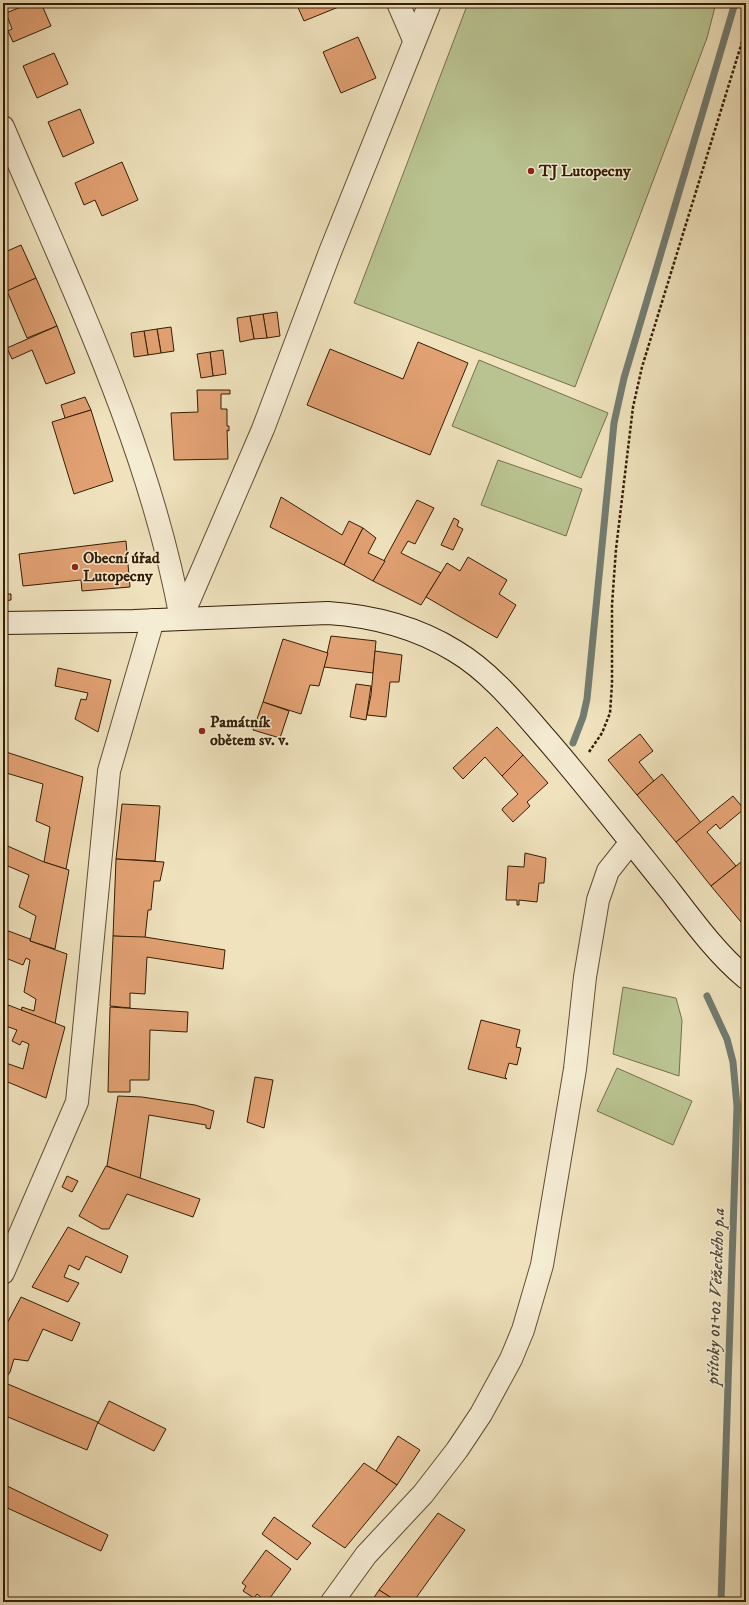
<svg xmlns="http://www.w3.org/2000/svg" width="749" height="1605" viewBox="0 0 749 1605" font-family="'IM FELL DW Pica',serif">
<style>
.green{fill:#b9c391;stroke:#76704b}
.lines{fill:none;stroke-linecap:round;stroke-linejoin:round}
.stream{stroke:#727c71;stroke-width:7}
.building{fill:#e2a173;stroke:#341d05}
.minor-casing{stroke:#634e33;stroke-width:24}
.secondary-casing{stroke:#341d05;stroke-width:24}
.path{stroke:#341d05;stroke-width:2.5;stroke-dasharray:3 2;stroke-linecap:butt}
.minor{stroke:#f5ecd4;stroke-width:22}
.secondary{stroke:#f5ecd4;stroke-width:22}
.poi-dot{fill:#8f2418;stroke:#f5ecd4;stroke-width:1.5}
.labels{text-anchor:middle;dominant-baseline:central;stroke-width:3;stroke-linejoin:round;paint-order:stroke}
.poi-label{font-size:16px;font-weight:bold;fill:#341d05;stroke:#f5ecd4;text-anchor:start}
.water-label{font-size:17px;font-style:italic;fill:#534d3b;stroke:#f5ecd4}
</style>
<rect width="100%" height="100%" fill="#efe2bd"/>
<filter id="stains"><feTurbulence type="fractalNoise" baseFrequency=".005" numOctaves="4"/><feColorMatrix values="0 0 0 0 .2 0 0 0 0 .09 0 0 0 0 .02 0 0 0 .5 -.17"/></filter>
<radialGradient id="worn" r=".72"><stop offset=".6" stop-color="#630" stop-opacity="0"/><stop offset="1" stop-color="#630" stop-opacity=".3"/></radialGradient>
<g class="green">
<polygon points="468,3 716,3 707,38 575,387 354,303"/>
<polygon points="479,360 608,413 581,478 452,426"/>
<polygon points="498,460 582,489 566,536 481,505"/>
<polygon points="623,987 676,998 682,1020 679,1076 613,1054"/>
<polygon points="617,1068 692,1101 673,1145 597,1111"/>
</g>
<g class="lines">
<g class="stream">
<polyline points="573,743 583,717 587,699 614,423 624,378 735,3"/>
<polyline points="707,996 727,1039 733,1062 737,1106 721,1602"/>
</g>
</g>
<g class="building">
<polygon points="31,3 41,3 51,26 13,42 8,31 12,29 6,13"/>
<polygon points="296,3 340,3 341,6 304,21"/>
<polygon points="358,37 376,78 341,93 323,52"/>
<polygon points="54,53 68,84 37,98 23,66"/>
<polygon points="80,109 94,143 63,157 48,122"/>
<polygon points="122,162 138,200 102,216 95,200 84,205 75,183"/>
<polygon points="21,245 36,278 3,293 3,253"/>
<polygon points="36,278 57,326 27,338 7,291"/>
<polygon points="277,312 280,336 267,338 263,314"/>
<polygon points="263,314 267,338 254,339 250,316"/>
<polygon points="250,316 254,339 240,342 237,318"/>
<polygon points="57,326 75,373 46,384 32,350 12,359 7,348"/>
<polygon points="171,327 174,351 161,353 157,329"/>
<polygon points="157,329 161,353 148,355 144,331"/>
<polygon points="144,331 148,355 134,357 131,333"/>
<polygon points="418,342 468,363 430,455 307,405 330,349 403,379"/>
<polygon points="223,350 226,374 213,376 210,352"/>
<polygon points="210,352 213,376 201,378 197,354"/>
<polygon points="197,390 230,390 230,394 221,394 221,409 227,409 227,426 229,426 229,431 227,430 228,459 174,460 171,413 198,412"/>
<polygon points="85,397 91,410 65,418 61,405"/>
<polygon points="91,410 113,481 74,494 52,422"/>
<polygon points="281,497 342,535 349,521 363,528 344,565 270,527"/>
<polygon points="417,500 434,508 415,544 408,541 401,553 441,573 421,605 373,581"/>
<polygon points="454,518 459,521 457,526 463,529 453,550 441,545"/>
<polygon points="363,528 376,538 368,553 385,561 373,581 344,565"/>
<polygon points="126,541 130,587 82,591 81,580 23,586 19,554"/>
<polygon points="468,557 507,580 499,594 516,605 497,638 426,597 447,563 460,571"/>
<polygon points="3,594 11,594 11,600 3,601"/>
<polygon points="331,636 376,641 373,673 324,667"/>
<polygon points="283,639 328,653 319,686 310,685 301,714 263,702"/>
<polygon points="375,651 402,655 399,682 390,682 386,717 367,715 371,695"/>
<polygon points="58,668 111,680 98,732 75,719 81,699 86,700 88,693 55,686"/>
<polygon points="356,684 371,686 366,720 350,717"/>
<polygon points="263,702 289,711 280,738 253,730"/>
<polygon points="497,727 523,755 502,776 485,757 463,779 453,768"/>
<polygon points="640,734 653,751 639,762 654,781 637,795 608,760"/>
<polygon points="3,751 83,777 66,869 44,862 50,827 36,821 43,784 3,772"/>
<polygon points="523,755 548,783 527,802 530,806 513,822 502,810 503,808 518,794 502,776"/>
<polygon points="662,774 701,823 676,842 637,795"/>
<polygon points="733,796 744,809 720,829 716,824 707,832 736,866 711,886 676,842"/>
<polygon points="122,804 160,806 155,861 116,859"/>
<polygon points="3,844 44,862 69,870 55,949 30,941 36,916 19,907 29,875 3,864"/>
<polygon points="525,853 546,858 544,883 539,883 537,902 519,900 519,905 517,905 517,900 506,900 508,866 524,867"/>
<polygon points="746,858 746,880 743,882 746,886 746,928 711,886"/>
<polygon points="116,859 164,862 160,881 154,881 151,910 148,910 145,938 113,936"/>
<polygon points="3,929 30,939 30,941 67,954 55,1024 21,1011 22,1007 34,1011 36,999 24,992 30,960 26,958 23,965 3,957"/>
<polygon points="113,936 145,937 225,950 223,969 147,957 145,994 130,993 130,1008 110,1006"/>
<polygon points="3,1003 65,1027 46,1098 3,1080 3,1062 23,1069 29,1044 22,1041 20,1045 12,1041 17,1030 3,1025"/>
<polygon points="110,1007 188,1012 187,1032 150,1030 149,1080 130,1080 130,1092 108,1092"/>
<polygon points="481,1020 520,1030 516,1047 521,1048 517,1065 509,1063 505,1077 507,1079 468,1069"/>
<polygon points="255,1077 273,1080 264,1128 247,1122"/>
<polygon points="118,1096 142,1097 195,1105 214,1111 210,1129 206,1128 206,1125 149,1115 140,1179 107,1166"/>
<polygon points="106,1166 200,1199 193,1217 127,1194 109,1229 102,1229 79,1216"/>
<polygon points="67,1176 78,1181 72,1192 62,1187"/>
<polygon points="68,1227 128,1256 121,1273 86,1256 79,1270 69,1265 64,1277 79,1283 68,1302 32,1287"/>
<polygon points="21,1297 80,1323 72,1341 43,1329 28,1361 14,1359 10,1372 3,1382 3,1331"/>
<polygon points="3,1382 98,1422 87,1450 8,1417 3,1430"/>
<polygon points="109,1401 166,1429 154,1451 98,1423"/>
<polygon points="398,1436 420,1450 397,1485 376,1471"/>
<polygon points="364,1463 397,1485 345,1548 312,1526"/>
<polygon points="3,1484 108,1535 101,1551 3,1506"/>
<polygon points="438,1513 465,1530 413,1602 398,1602 379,1590"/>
<polygon points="274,1517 311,1543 297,1560 262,1534"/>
<polygon points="266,1550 291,1569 267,1602 257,1594 254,1598 243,1591 246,1586 242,1583"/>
<polygon points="379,1590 398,1602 371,1602"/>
</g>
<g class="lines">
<g class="minor-casing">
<g id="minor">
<polyline points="398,3 414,40"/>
<path d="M3,127C71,287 150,447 181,619"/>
<polyline points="181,619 263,429 330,252 430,3"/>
<polyline points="3,1273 77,1102 109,771 153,620"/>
<polyline points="332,1602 366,1555 423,1494 457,1450 481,1414 511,1359 523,1330 542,1265 575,1069 585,977 598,900 608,871 631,842"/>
</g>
</g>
<g class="secondary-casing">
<path id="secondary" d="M3,623L134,621L328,613C374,616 416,627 455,651C492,673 520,709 548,741C590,790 630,841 670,891C693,921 717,954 746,978"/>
</g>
<g class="path">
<polyline points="589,752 602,733 610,713 612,684 612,605 616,549 633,407 642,367 746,29"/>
<polyline points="744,1602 746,1528"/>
</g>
<use href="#minor" class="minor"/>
<use href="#secondary" class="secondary"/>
</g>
<g class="poi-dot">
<circle cx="531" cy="171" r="4"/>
<circle cx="75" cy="567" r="4"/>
<circle cx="202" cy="731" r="4"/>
</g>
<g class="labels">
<g class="poi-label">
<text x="539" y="171">TJ Lutopecny</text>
<text x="83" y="558">Obecní úřad<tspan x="83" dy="18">Lutopecny</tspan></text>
<text x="210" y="722">Památník<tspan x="210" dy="18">obětem sv. v.</tspan></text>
</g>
<g class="water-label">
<text transform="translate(716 1296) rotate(-88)">přítoky 01+02 Věžeckého p.a</text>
</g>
</g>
<rect width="749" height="1605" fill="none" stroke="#efe2bd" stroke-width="16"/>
<rect x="4" y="4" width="741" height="1597" fill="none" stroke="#341d05" stroke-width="2"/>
<rect x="8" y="8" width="733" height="1589" fill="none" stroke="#341d05"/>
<rect width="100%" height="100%" filter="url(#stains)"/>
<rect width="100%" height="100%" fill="url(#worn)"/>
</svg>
